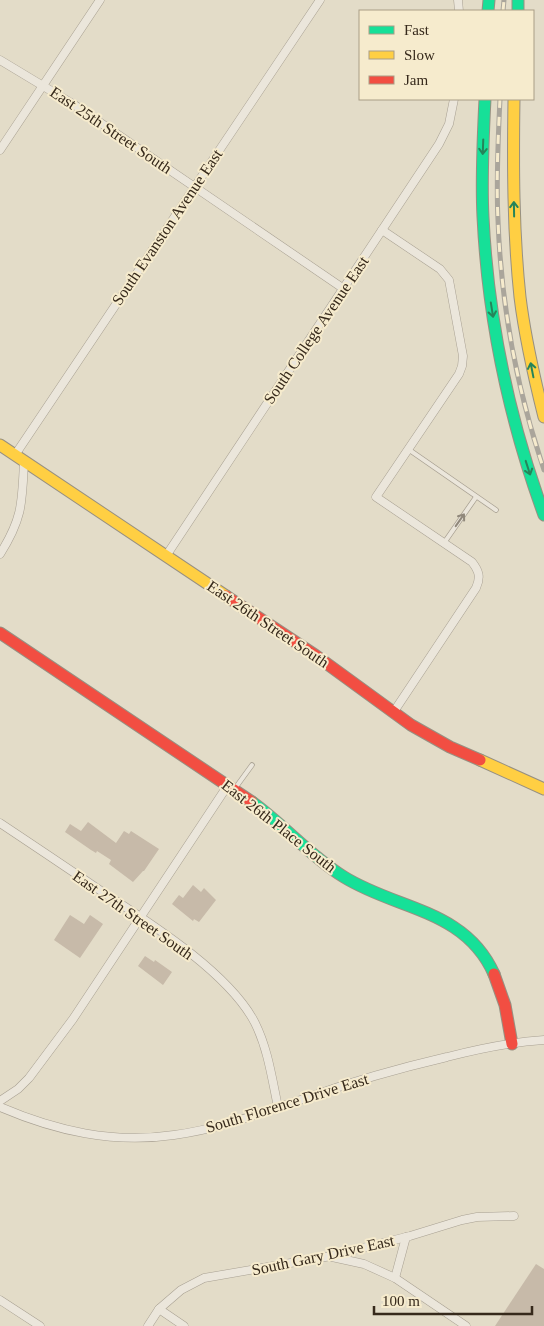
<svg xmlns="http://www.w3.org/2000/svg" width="544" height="1326" viewBox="0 0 544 1326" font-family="Georgia,serif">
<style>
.building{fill:#c7baa9}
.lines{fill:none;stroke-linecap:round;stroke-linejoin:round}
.lane-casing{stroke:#a8a092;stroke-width:5.5}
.street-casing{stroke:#a8a092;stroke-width:9}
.fast-casing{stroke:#979082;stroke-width:13}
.slow-casing{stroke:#979082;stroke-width:13}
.jam-casing{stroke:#979082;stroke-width:13}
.lane{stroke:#ebe6db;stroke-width:4}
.street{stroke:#ebe6db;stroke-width:8}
.fast{stroke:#16e098;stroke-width:11}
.slow{stroke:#ffcf43;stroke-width:11}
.jam{stroke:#f24e42;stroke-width:11}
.rail-casing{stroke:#aaa59b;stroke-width:5}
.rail{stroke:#f6ebcd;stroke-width:3;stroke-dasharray:9;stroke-linecap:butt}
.oneway{stroke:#26845a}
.oneway2{stroke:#90887b}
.labels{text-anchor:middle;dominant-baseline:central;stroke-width:4;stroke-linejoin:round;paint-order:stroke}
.street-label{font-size:16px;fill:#36291b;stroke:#f6ebcd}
</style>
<rect width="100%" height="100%" fill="#e3dcc8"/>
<g class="building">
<polygon points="88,822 116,843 124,831 129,834 131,831 159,849 144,871 143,871 133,882 109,864 111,860 97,851 96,853 91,850 65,832 70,824 81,831"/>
<polygon points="193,885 201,892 204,888 216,900 199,922 194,919 193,921 172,904 179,895 183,898"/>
<polygon points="70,915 84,924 90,915 103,924 80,958 54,940"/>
<polygon points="145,956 154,962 155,960 172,972 163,985 138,966"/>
<polygon points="536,1264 544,1269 544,1326 495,1326"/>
</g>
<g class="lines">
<g class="lane-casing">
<g id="lane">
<polyline points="408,449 496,510"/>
<polyline points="444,543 476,497"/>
<polyline points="236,787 252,765"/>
</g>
</g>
<g class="street-casing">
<g id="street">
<polyline points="458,0 459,11"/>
<polyline points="0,60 73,104 344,289"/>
<polyline points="0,150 100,0"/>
<path d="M382,230L440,269L449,280L463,356L462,366L459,374L376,497L472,562C479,571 481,577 476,588L393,713"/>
<polyline points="15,455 320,0"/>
<path d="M0,554C23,518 22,502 24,461"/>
<polyline points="166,556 439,144 449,124 454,99"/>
<path d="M0,823C36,847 72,871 107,895C153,925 230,974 255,1023C268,1049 272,1079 278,1107"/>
<polyline points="0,1101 18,1089 29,1078 73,1019 228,785"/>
<path d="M0,1107C56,1131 113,1144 174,1135C220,1129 264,1112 309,1097C354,1081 400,1068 447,1057C478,1049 511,1042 544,1040"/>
<polyline points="332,1257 364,1264 395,1278 466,1326"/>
<polyline points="395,1278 406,1237"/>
<polyline points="0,1300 40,1326"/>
<polyline points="159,1309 184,1326"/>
<polyline points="148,1326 159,1309 181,1290 204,1278 331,1256 410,1236 462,1220 477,1217 514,1216"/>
</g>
</g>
<g class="fast-casing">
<g id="fast">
<polyline points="518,0 518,11"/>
<polyline points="488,11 489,0"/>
<path d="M485,99C483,138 481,178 483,217C488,320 509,419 544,515"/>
<path d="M252,802C284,825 310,856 344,877C397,910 465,909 494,974"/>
</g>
</g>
<g class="slow-casing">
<g id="slow">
<path d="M514,99C513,165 513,231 520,297C525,338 534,377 544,417"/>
<polyline points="0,445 226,596"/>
<polyline points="480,760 544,789"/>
</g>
</g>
<g class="jam-casing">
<g id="jam">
<polyline points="226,596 315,655 411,725 450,747 480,760"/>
<polyline points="0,633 252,802"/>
<polyline points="494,974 505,1005 512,1044"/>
</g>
</g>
<use href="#lane" class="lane"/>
<use href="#street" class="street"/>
<use href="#fast" class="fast"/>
<use href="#slow" class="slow"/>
<use href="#jam" class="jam"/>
<g class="rail-casing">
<g id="rail">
<polyline points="503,11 504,0"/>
<path d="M500,99C498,139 496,180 498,220C501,304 517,390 544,470"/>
</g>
</g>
<use href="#rail" class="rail"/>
</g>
<defs><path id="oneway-shaft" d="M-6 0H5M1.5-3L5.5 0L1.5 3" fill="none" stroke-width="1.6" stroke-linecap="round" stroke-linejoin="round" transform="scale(1.25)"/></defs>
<g class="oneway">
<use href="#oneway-shaft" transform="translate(483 147) rotate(92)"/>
<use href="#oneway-shaft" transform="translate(514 209) rotate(-91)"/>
<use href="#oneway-shaft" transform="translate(492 310) rotate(81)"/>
<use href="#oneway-shaft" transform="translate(532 370) rotate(-101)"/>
<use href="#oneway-shaft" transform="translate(528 468) rotate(72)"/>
</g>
<use class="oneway2" href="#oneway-shaft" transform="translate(460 520) rotate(-55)"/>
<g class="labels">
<g class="street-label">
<text transform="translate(111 130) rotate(34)">East 25th Street South</text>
<text transform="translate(167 227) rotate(-56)">South Evanston Avenue East</text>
<text transform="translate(316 330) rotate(-56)">South College Avenue East</text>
<text transform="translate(268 624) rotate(34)">East 26th Street South</text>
<text transform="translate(279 826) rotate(38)">East 26th Place South</text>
<text transform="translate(133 915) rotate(35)">East 27th Street South</text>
<text transform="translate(287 1103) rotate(-17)">South Florence Drive East</text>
<text transform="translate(323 1255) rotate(-12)">South Gary Drive East</text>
</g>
</g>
<rect x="359" y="10" width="175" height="90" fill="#f6ebcd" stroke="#a99d86"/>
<rect x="369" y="26" width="25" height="8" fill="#16e098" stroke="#a99d86"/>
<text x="404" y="35" font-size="15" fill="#36291b">Fast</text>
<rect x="369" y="51" width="25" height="8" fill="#ffcf43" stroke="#a99d86"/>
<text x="404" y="60" font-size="15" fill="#36291b">Slow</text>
<rect x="369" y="76" width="25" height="8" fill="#f24e42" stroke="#a99d86"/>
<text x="404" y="85" font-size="15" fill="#36291b">Jam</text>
<path d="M374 1306v8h158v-8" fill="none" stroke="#36291b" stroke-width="2.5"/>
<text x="382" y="1306" font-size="15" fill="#36291b" stroke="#f6ebcd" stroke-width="4" paint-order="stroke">100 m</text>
</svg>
